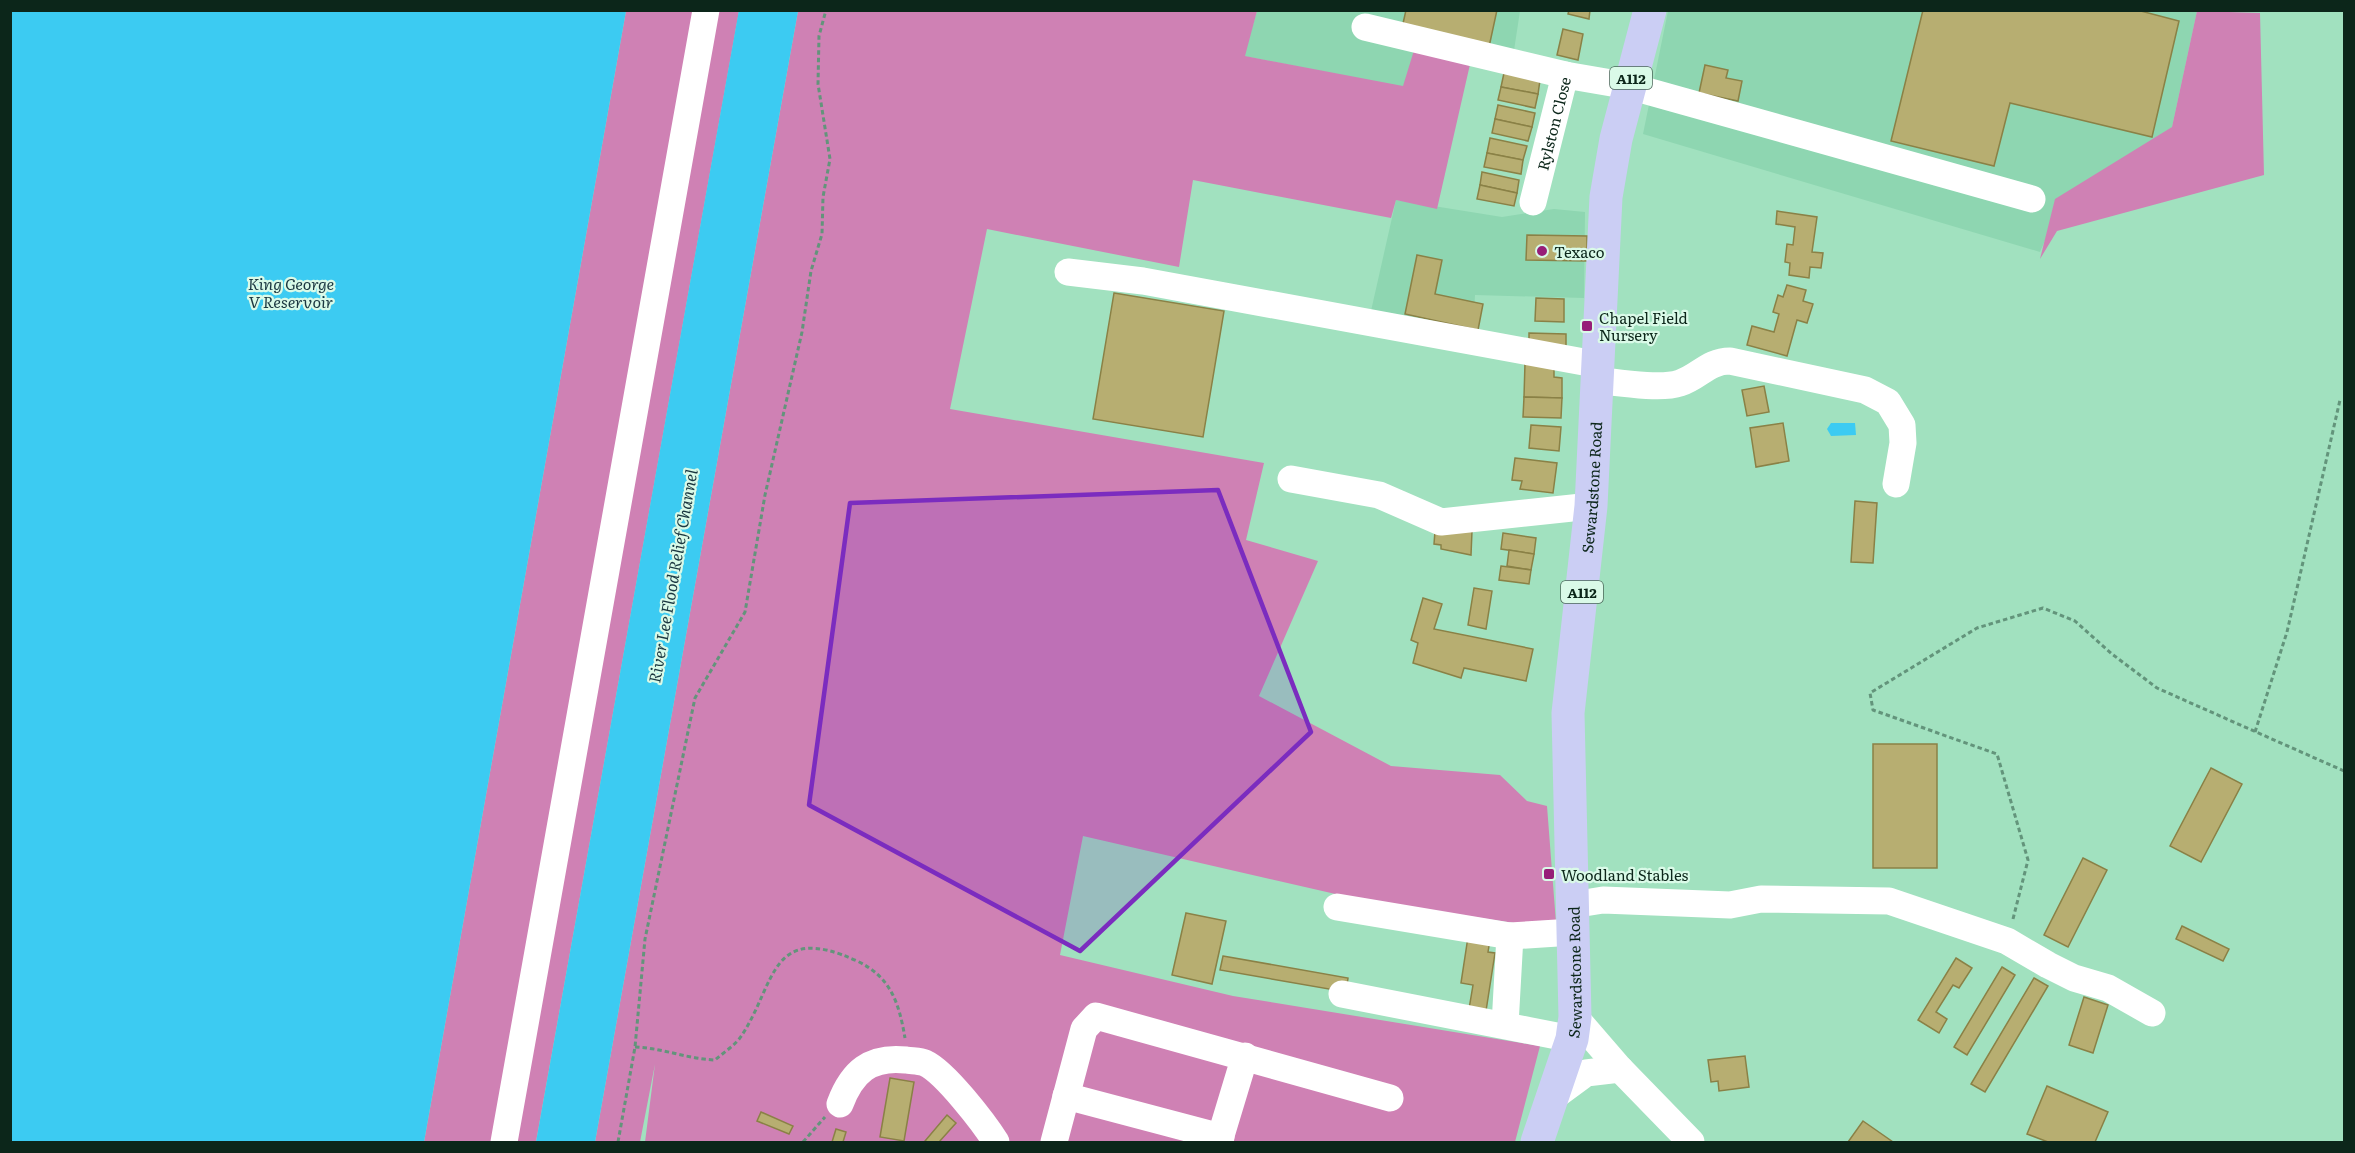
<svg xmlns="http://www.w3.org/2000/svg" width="2355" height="1153" viewBox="0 0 2355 1153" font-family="Literata,serif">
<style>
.built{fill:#8ed6b1}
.green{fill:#cf81b4}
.water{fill:#3ccbf2}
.building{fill:#b7ae71;stroke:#8a8146;stroke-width:1.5}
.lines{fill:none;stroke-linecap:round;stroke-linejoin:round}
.path{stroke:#63947b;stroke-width:3;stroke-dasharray:4.5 3;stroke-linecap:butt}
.minor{stroke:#fff;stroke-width:27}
.major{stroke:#cbcef4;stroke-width:33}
.marked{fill:#7b2cbf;fill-opacity:0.2;stroke:#7b2cbf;stroke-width:4.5;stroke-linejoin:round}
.poi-dot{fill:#971e78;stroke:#dafae8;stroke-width:2}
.labels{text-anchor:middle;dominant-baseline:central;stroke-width:4.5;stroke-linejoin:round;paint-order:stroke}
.shield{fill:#dafae8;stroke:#4a6658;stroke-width:1.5}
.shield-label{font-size:14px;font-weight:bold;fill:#0c261a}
.street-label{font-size:15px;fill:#0c261a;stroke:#dafae8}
.poi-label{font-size:15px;fill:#0c261a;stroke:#dafae8;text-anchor:start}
.water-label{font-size:16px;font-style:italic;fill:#1a3640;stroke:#dafae8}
</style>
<rect width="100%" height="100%" fill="#a1e1bf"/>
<g class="built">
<polygon points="1257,11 1520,11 1513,57 1471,60 1403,87 1244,56"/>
<polygon points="1668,11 2197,11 2172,127 2056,215 2040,252 1643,134"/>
<polygon points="1396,200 1502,217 1554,209 1585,212 1584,298 1475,295 1473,330 1371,311"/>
</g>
<g class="green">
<polygon points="626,11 739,11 536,1142 424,1142"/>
<polygon points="798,11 1257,11 1245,56 1403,86 1415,47 1471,60 1437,209 1396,200 1391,218 1193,180 1179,267 987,229 950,409 1264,463 1246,540 1318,561 1259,696 1391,766 1500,775 1527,801 1547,806 1556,923 1521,924 1366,901 1083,836 1060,955 1233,996 1540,1046 1515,1142 645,1142 655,1064 640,1142 595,1142"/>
<polygon points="2197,11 2260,13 2264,175 2057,231 2040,259 2055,199 2172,127"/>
</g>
<g class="water">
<polygon points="739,10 798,11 595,1142 536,1142"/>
<polygon points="10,11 626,11 424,1142 11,1142"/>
<polygon points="1831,423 1855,423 1856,435 1831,436 1827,429"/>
</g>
<g class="building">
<polygon points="1406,10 1497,10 1489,47 1402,28"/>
<polygon points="1569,10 1590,10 1589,19 1568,14"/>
<polygon points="1923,10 2137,10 2179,21 2152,137 2010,103 1994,166 1891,141"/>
<polygon points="1563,29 1583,34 1578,60 1557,55"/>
<polygon points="1705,65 1728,70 1726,78 1742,81 1738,101 1699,93"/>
<polygon points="1504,73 1540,80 1538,94 1501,87"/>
<polygon points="1501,87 1538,94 1535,108 1498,100"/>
<polygon points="1498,105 1535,113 1532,127 1495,119"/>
<polygon points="1495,119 1532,127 1528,141 1492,133"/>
<polygon points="1490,138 1527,146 1523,160 1487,153"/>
<polygon points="1487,153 1523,160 1521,174 1484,167"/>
<polygon points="1482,172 1519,180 1517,193 1480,185"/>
<polygon points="1480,185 1517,193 1514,206 1477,199"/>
<polygon points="1777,211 1817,217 1812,252 1823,253 1821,268 1810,267 1809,278 1789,275 1790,263 1785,262 1787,244 1793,245 1795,227 1776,224"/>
<polygon points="1527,235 1587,236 1587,261 1526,260"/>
<polygon points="1417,255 1442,260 1435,294 1483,304 1478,330 1405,314"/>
<polygon points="1787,285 1806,290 1803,301 1813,304 1807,323 1797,320 1787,356 1747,345 1752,326 1774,332 1779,314 1773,312 1778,295 1783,297"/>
<polygon points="1114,293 1224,311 1203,437 1093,419"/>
<polygon points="1536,298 1564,299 1564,322 1535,321"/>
<polygon points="1529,333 1566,334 1566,350 1529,350"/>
<polygon points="1525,363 1554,364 1554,377 1562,378 1562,398 1524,397"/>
<polygon points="1764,386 1769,412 1747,416 1742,390"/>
<polygon points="1524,397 1562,398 1561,418 1523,417"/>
<polygon points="1783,423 1789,461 1756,467 1750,428"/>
<polygon points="1531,425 1561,427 1559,451 1529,448"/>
<polygon points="1515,458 1557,463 1553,493 1520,489 1522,481 1512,480"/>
<polygon points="1855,501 1877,503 1873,563 1851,562"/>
<polygon points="1435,531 1472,531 1471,555 1441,549 1441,545 1434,544"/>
<polygon points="1503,533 1536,538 1534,554 1501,549"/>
<polygon points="1509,550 1534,554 1531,570 1507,566"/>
<polygon points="1501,566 1531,570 1529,584 1499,580"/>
<polygon points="1474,588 1492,591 1486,629 1468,625"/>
<polygon points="1423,598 1442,604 1434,629 1533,649 1526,681 1464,668 1461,678 1413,663 1418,643 1411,640"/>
<rect x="1873" y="744" width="64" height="124"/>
<polygon points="2211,768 2242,784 2201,862 2170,846"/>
<polygon points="2083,858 2107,870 2068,947 2044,935"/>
<polygon points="1186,913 1226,921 1212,984 1172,975"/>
<polygon points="2182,926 2229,949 2223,961 2176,939"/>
<polygon points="1468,937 1490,940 1488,952 1495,953 1486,1011 1469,1009 1473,985 1461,983"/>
<polygon points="1223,956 1348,978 1346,992 1220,970"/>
<polygon points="1956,958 1972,968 1959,988 1953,985 1936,1012 1947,1019 1939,1033 1918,1020"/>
<polygon points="2002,967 2015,975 1967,1055 1954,1047"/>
<polygon points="2034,978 2048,986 1985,1092 1971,1084"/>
<polygon points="2084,997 2108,1005 2093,1053 2069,1045"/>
<polygon points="1745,1056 1749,1087 1719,1091 1718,1081 1711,1082 1708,1060"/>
<polygon points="890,1078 914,1082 904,1141 880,1137"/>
<polygon points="2047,1086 2108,1112 2095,1142 2048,1142 2027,1134"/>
<polygon points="761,1112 793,1126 789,1134 757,1121"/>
<polygon points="947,1115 956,1123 939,1142 927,1142 925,1141"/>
<polygon points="1863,1121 1893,1142 1848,1142"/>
<polygon points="836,1129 846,1132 843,1142 832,1142"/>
</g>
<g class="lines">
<g class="path">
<polyline points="2255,732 2287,632 2340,400"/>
<polyline points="2013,919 2028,860 1997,754 1873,710 1870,693 1977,628 2043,608 2075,621 2112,654 2157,688 2344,771"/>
<path d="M635,1047C663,1048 687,1059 715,1060C724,1052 736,1045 742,1035C776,983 770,921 857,961C891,977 899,1003 905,1038"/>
<polyline points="618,1142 635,1047 645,939 695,698 745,612 765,495 802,332 811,271 822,234 823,197 830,159 818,84 819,36 826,10"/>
<polyline points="803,1142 825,1117"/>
</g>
<g class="minor">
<polyline points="1365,27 1565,75"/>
<path id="s1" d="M1533,202L1565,75L1629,86L2032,199"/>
<polyline points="1068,272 1143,281 1600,365"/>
<path d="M1599,381C1621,382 1659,390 1680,383C1699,377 1708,361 1730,361L1865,390L1888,402L1902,425L1903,443L1896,484"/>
<polyline points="1291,479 1379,495 1441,522 1591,506"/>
<polyline points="1572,905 1603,900 1730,905 1761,899 1889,901 2007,941 2048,965 2074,978 2108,988 2152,1013"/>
<polyline points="1337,907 1510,936 1573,932"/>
<polyline points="1342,994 1572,1039"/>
<polyline points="1575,1017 1620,1069 1691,1142"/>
<polyline points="1505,1025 1510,936"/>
<polyline points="1066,1096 1221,1137"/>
<polyline points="1552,1098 1586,1073 1620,1069"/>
<path d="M840,1104C852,1072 870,1056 906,1060C912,1061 920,1061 925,1063C945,1072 984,1123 996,1142"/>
<polyline points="504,1142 706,10"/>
<polyline points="1054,1142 1084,1029 1096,1016 1390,1098"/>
<polyline points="1219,1142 1245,1056"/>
</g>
<path class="major" id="s2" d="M1537,1142L1572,1039L1575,1017L1568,713L1591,506L1606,197L1616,139L1650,10"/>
</g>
<path class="marked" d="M1218,490L1311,732L1080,951L809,805L850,503Z"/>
<g class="poi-dot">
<circle cx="1542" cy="251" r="6"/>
<rect x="1581" y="320" width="12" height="12" rx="3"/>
<rect x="1543" y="868" width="12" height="12" rx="3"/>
</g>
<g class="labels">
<g class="shield">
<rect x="1610" y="67" width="42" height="22" rx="4.5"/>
<rect x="1561" y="581" width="42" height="22" rx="4.5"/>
</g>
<g class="shield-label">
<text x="1631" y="78">A112</text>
<text x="1582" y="592">A112</text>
</g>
<g class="street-label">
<text stroke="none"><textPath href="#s1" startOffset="81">Rylston Close</textPath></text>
<text stroke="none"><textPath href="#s2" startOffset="662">Sewardstone Road</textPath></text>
<text stroke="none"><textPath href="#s2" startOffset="176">Sewardstone Road</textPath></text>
</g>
<g class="poi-label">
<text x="1554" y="251">Texaco</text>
<text x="1599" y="317">Chapel Field<tspan x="1599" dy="17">Nursery</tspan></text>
<text x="1561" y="874">Woodland Stables</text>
</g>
<g class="water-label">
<text x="291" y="283">King George<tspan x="291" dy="18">V Reservoir</tspan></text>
<text transform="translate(672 576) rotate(-80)">River Lee Flood Relief Channel</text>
</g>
</g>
<rect width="2355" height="1153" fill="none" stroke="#0c261a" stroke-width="24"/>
</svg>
